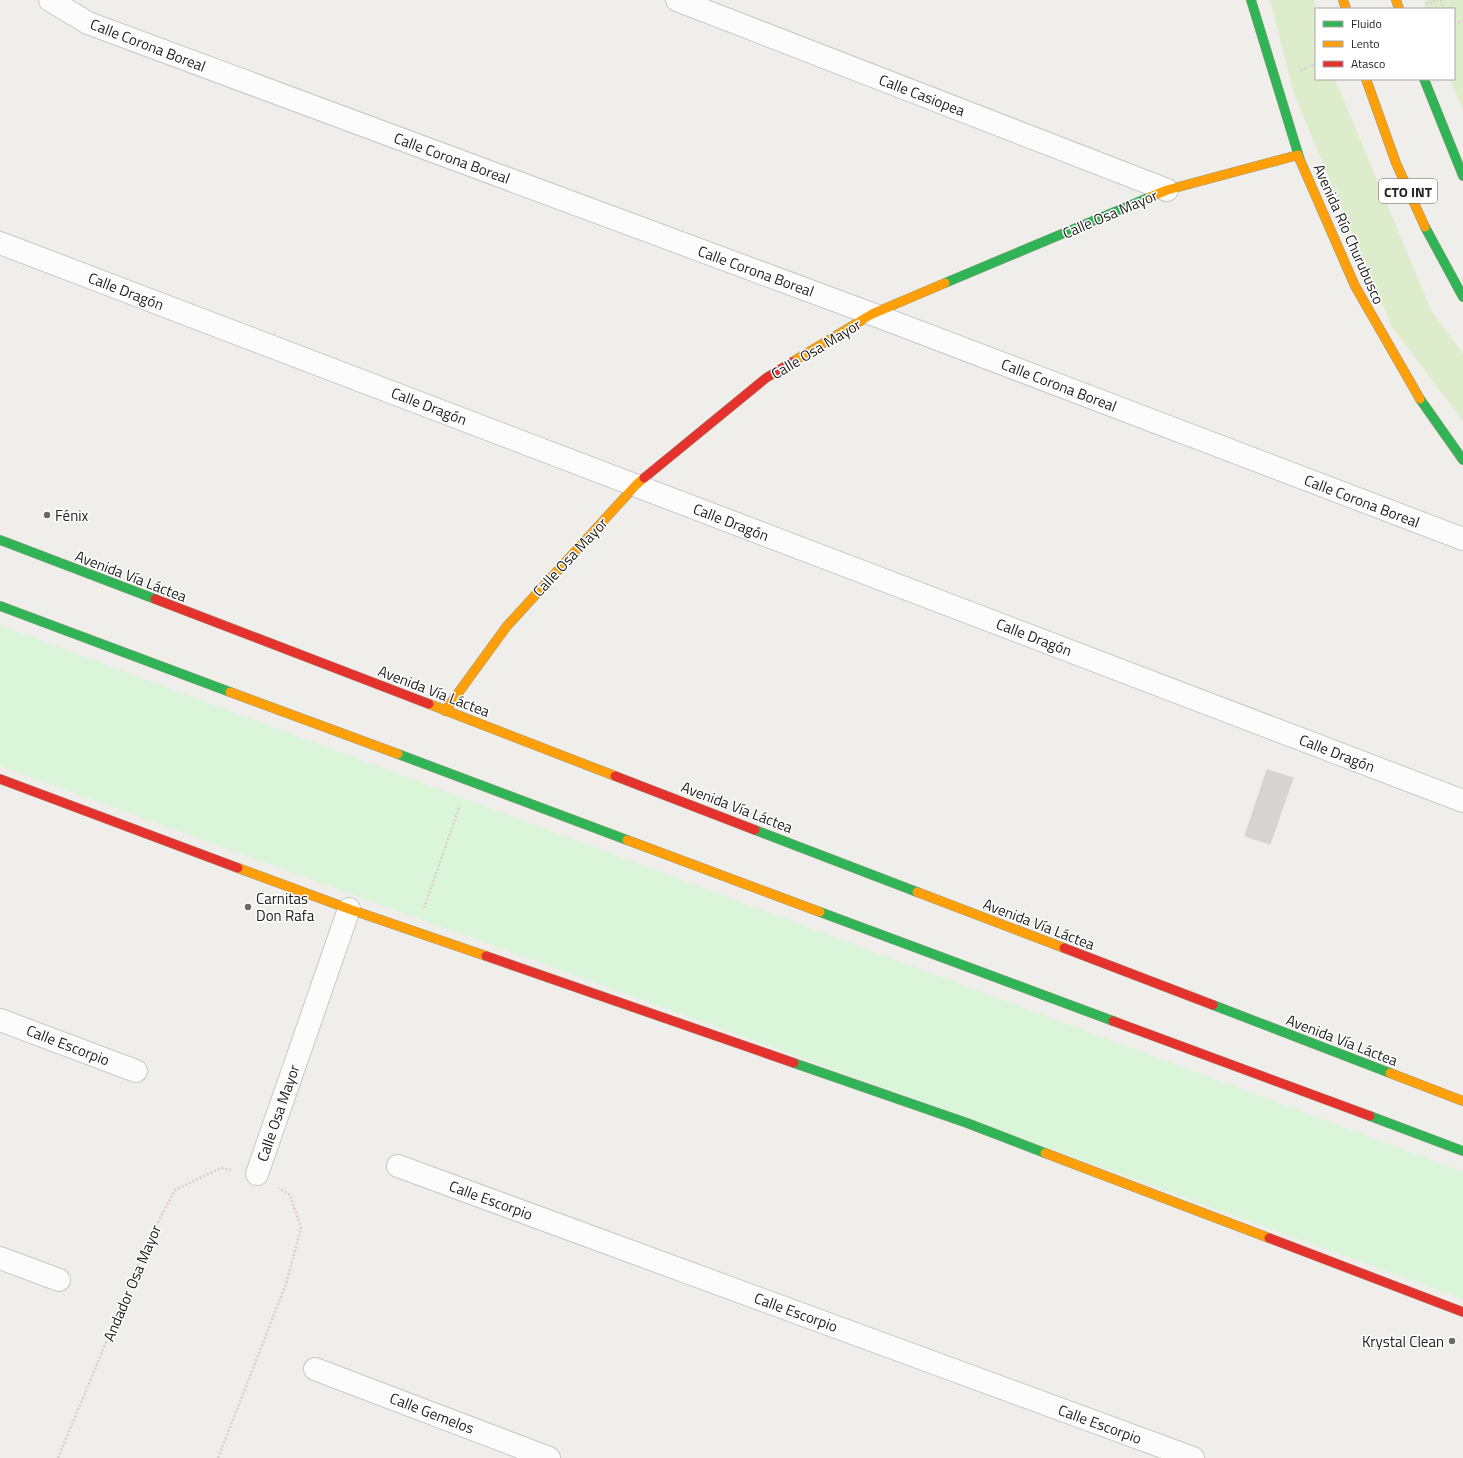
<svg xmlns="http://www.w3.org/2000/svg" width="1463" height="1458" viewBox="0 0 1463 1458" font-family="'Titillium Web',sans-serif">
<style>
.grass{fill:#ddeccb}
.park{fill:#daf5da}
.building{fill:#d7d4d2;stroke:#d3d0cc}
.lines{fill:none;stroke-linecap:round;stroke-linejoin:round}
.street-casing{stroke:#c9c8c7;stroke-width:24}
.fast-casing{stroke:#999a82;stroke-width:10}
.slow-casing{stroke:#999a82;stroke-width:10}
.jam-casing{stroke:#999a82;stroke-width:10}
.path{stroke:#dccecd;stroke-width:2.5;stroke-dasharray:2 2;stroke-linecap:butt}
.street{stroke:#fdfcfc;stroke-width:22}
.fast{stroke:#30b455;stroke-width:9}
.slow{stroke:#ff9f0a;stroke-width:9}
.jam{stroke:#e5322d;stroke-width:9}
.poi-dot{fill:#6a6968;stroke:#fff;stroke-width:1.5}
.labels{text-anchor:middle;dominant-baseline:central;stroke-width:3;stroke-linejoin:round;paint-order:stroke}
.shield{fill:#fff;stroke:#646464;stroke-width:1}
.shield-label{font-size:14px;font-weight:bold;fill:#222}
.street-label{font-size:15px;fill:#222;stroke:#fff}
.poi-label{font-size:15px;fill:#222;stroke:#fff;text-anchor:start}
</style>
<rect width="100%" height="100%" fill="#f0eeeb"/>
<g class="grass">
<polygon points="1270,0 1314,0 1316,9 1316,79 1335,79 1431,310 1463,354 1463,421 1392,327 1294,94"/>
<polygon points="1424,0 1463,0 1463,110 1450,79 1454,79 1454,9 1426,9"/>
</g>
<polygon class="park" points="0,625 1463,1172 1463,1299 0,766"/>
<polygon class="building" points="1267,770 1293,778 1270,844 1245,836"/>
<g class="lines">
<g class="street-casing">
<g id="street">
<polyline points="50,0 88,23 872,314 1463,539"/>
<polyline points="677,0 1167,190"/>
<polyline points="0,243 1463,801"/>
<polyline points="0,1020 136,1071"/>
<polyline points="398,1166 1193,1458"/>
<polyline points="257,1174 349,909"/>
<polyline points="0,1258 59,1280"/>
<polyline points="315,1369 549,1458"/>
</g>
</g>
<g class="fast-casing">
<g id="fast">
<polyline points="1251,0 1300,160"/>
<polyline points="1424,79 1463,176"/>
<polyline points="1425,227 1463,297"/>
<polyline points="945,283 1150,197"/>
<polyline points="1420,399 1463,460"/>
<polyline points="0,540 155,599"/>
<polyline points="0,606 230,692"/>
<polyline points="398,754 627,840"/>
<polyline points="755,830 917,892"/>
<polyline points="820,912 1113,1021"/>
<polyline points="1213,1005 1390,1073"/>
<polyline points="794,1063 967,1123 1045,1153"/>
<polyline points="1370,1116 1463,1151"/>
</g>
</g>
<g class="slow-casing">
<g id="slow">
<polyline points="1343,0 1346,9"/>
<polyline points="1396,0 1399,9"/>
<polyline points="1366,79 1396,163 1425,227"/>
<polyline points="1300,160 1355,286 1420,399"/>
<polyline points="1150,197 1167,190 1298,155"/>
<polyline points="792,362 872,314 945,283"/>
<polyline points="230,692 398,754"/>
<polyline points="429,704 615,776"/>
<polyline points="445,711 507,626 636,485 644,478"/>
<polyline points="627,840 820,912"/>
<polyline points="238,868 349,909 486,956"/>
<polyline points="917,892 1064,948"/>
<polyline points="1390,1073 1463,1101"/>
<polyline points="1045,1153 1269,1238"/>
</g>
</g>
<g class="jam-casing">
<g id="jam">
<polyline points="644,478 766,378 792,362"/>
<polyline points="155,599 429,704"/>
<polyline points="615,776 755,830"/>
<polyline points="0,779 238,868"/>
<polyline points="1064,948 1213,1005"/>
<polyline points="486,956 794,1063"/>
<polyline points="1113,1021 1370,1116"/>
<polyline points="1269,1238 1463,1312"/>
</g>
</g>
<g class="path">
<polyline points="1441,0 1444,9"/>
<polyline points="1426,4 1438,0"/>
<polyline points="1454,24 1463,21"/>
<polyline points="1300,70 1316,64"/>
<polyline points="424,908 460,805"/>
<polyline points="58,1458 149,1239 175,1190 221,1168 231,1170"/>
<polyline points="218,1458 286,1284 301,1228 290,1195 279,1188"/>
</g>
<use href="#street" class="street"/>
<use href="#fast" class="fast"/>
<use href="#slow" class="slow"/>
<use href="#jam" class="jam"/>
</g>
<g class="poi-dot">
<circle cx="47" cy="515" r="4"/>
<circle cx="248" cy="907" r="4"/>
<circle cx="1452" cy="1341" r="4"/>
</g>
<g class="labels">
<rect class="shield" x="1379" y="179" width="58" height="24" rx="3"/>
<g class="shield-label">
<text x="1408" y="191">CTO INT</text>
</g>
<g class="street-label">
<text transform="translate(148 45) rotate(21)">Calle Corona Boreal</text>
<text transform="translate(922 95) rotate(21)">Calle Casiopea</text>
<text transform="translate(452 158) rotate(20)">Calle Corona Boreal</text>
<text transform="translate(1110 214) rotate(-23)">Calle Osa Mayor</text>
<text transform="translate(1349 234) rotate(66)">Avenida Río Churubusco</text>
<text transform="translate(756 271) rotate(20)">Calle Corona Boreal</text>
<text transform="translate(126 291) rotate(21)">Calle Dragón</text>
<text transform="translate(816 349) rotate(-31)">Calle Osa Mayor</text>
<text transform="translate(1059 385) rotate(21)">Calle Corona Boreal</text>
<text transform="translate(429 406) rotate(21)">Calle Dragón</text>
<text transform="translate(1362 501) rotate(21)">Calle Corona Boreal</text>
<text transform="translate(731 522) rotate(21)">Calle Dragón</text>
<text transform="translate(570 557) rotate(-47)">Calle Osa Mayor</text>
<text transform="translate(131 576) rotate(21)">Avenida Vía Láctea</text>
<text transform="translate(1034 637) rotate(21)">Calle Dragón</text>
<text transform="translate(434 691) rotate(21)">Avenida Vía Láctea</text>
<text transform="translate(1337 753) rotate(21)">Calle Dragón</text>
<text transform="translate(737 807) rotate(21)">Avenida Vía Láctea</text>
<text transform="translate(1039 924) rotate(21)">Avenida Vía Láctea</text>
<text transform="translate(1342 1040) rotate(21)">Avenida Vía Láctea</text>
<text transform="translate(68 1045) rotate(21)">Calle Escorpio</text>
<text transform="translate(278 1113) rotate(-71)">Calle Osa Mayor</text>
<text transform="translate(491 1200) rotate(20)">Calle Escorpio</text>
<text transform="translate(132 1283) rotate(-67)">Andador Osa Mayor</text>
<text transform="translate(796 1312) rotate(20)">Calle Escorpio</text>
<text transform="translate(432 1413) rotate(21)">Calle Gemelos</text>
<text transform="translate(1100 1424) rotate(20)">Calle Escorpio</text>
</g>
<g class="poi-label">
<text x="55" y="515">Fénix</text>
<text x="256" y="898">Carnitas<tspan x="256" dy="17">Don Rafa</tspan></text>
<text x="1444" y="1341" text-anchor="end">Krystal Clean</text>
</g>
</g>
<rect x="1315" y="8" width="140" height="72" fill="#ffffff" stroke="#a7a7a7"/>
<rect x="1323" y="21" width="20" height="6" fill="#30b455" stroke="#a7a7a7"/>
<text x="1351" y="28" font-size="12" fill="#222222">Fluido</text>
<rect x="1323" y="41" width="20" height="6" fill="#ff9f0a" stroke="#a7a7a7"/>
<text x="1351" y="48" font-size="12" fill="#222222">Lento</text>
<rect x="1323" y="61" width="20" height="6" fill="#e5322d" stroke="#a7a7a7"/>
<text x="1351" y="68" font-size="12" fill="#222222">Atasco</text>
</svg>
